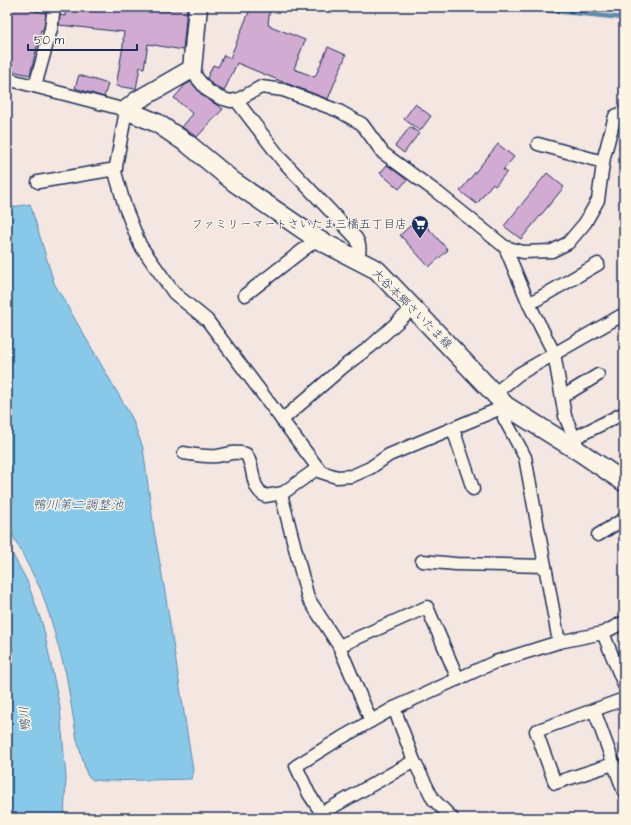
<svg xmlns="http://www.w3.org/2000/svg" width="631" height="825" viewBox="0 0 631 825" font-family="'Architects Daughter','Klee One',sans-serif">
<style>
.water{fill:#88c9e9;stroke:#5c8bb1}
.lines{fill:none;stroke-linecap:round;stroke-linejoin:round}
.stream{stroke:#5c8bb1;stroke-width:4.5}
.building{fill:#d2abd2;stroke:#1b2f5e}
.minor-casing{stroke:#1b2f5e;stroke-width:15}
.secondary-casing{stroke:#1b2f5e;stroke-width:21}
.minor{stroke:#fcf5e5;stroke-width:12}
.secondary{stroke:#fcf5e5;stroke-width:18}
.labels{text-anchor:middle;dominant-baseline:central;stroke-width:3;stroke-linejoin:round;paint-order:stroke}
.poi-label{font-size:12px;fill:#1b2f5e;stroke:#fcf5e5;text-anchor:end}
.street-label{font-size:12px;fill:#1b2f5e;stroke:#fcf5e5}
.water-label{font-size:13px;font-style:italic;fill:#365681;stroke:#fcf5e5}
</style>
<rect width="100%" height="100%" fill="#f4e6e1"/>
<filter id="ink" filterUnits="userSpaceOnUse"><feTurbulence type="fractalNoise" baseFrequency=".025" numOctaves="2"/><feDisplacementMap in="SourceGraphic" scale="8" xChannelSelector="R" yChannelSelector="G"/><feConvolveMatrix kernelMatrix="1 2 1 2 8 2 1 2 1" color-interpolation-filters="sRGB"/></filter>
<g filter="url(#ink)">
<g class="water">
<polygon points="30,204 54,283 132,418 143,448 154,530 164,586 193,770 191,779 105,781 93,780 87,775 77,740 66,674 51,620 41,590 7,524 7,208"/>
<polygon points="7,544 27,581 43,626 60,708 66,778 64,818 7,818"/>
</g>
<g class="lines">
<polyline class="stream" points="512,7 624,18"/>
</g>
<g class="building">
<polygon points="7,7 36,8 35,11 46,13 44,27 43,30 41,30 30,75 7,70"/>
<polygon points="66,7 104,7 141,11 141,9 170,11 170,7 187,7 183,50 148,44 144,68 140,67 136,89 116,86 124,40 123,40 124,32 59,25 60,15 65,16"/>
<polygon points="251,7 270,7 268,25 305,40 294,69 315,77 328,47 346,55 328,99 283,82 237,63 224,91 212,84 207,78 213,65 218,67 224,55 230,58"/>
<polygon points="79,75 108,84 104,97 75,88"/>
<polygon points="191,82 203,96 223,109 197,137 182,127 193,114 174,98 185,85"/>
<polygon points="415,104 431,116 420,131 404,119"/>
<polygon points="410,127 419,133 404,153 395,146"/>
<polygon points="498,144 514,157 503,170 507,172 495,186 492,184 477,204 460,191"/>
<polygon points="387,165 407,180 399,189 380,173"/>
<polygon points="547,173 564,187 521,239 504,226"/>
<polygon points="419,218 448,250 429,267 400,235"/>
</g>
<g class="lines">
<g class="minor-casing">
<g id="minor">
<polyline points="192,69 197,78 207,90 220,98 231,101 239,99 261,87 283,90 339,111 362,124 383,153 438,193 505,247 529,304 554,353 565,416 580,452"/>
<polyline points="7,79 126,110 115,172 125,207 140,245 174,293 207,320 321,472 337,477 352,476 370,468 389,455 506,406 504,418 525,457 559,642"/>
<polyline points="35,86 51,29 54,7"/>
<path d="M236,100L282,160L356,238C361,246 360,251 357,260"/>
<polyline points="538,144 603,162"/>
<polyline points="38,182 116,169"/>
<polyline points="505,247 523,252 552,251 568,243 585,223 598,200 604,157 615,116 624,112"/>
<polyline points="245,295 317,239"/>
<polyline points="529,304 598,264"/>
<polyline points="494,394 519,374 624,314"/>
<polyline points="562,397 598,375"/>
<polyline points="282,420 343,367 370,347 413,308"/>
<polyline points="453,429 473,489"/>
<polyline points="574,438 624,413"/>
<path d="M184,453C195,455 205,457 217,456C229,454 233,451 246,454C256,469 249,486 265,496L283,493L318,468"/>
<polyline points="281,494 308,598 339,646 371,721"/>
<polyline points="598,535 624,519"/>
<polyline points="422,561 456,564 545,566"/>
<polyline points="603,633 624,685"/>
<polyline points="339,646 427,607 458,679"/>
<polyline points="394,708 414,761 433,799 452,818"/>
<polyline points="594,710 624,792"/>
<polyline points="613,764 555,783 536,731 624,699"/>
<polyline points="322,813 414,761"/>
<polyline points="325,818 309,794 296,766 341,738 394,708 495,662 559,642 603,633 624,622"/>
</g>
</g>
<g class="secondary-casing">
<polyline id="secondary" points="198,7 192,69 138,100 126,110 157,123 188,144 234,182 317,239 377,270 506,406 580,452 624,482"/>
</g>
<use href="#minor" class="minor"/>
<use href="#secondary" class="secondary"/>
</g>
</g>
<defs>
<g id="supermarket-pin" transform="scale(0.9)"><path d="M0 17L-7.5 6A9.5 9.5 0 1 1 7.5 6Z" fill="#1b2f5e" stroke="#fcf5e5"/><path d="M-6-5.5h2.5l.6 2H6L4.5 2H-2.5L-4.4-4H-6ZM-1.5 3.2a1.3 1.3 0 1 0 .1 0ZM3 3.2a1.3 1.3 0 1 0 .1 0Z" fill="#fff"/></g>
</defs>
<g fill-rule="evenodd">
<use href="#supermarket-pin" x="420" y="224"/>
</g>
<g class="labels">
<g class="poi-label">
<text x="407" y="224">ファミリーマートさいたま三橋五丁目店</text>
</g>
<g class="street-label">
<text transform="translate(412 309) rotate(45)">大谷本郷さいたま線</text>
</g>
<g class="water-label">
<text x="78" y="505">鴨川第二調整池</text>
<text transform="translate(25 719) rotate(-95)">鴨川</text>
</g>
</g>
<rect width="631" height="825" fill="none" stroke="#fcf5e5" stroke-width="24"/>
<rect x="12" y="12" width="607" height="801" fill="none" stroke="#1b2f5e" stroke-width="1.5" filter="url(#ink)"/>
<path d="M28 44v6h109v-6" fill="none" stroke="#1b2f5e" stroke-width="2"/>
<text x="34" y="44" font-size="12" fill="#1b2f5e" stroke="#fcf5e5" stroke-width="3" paint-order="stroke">50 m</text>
</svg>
